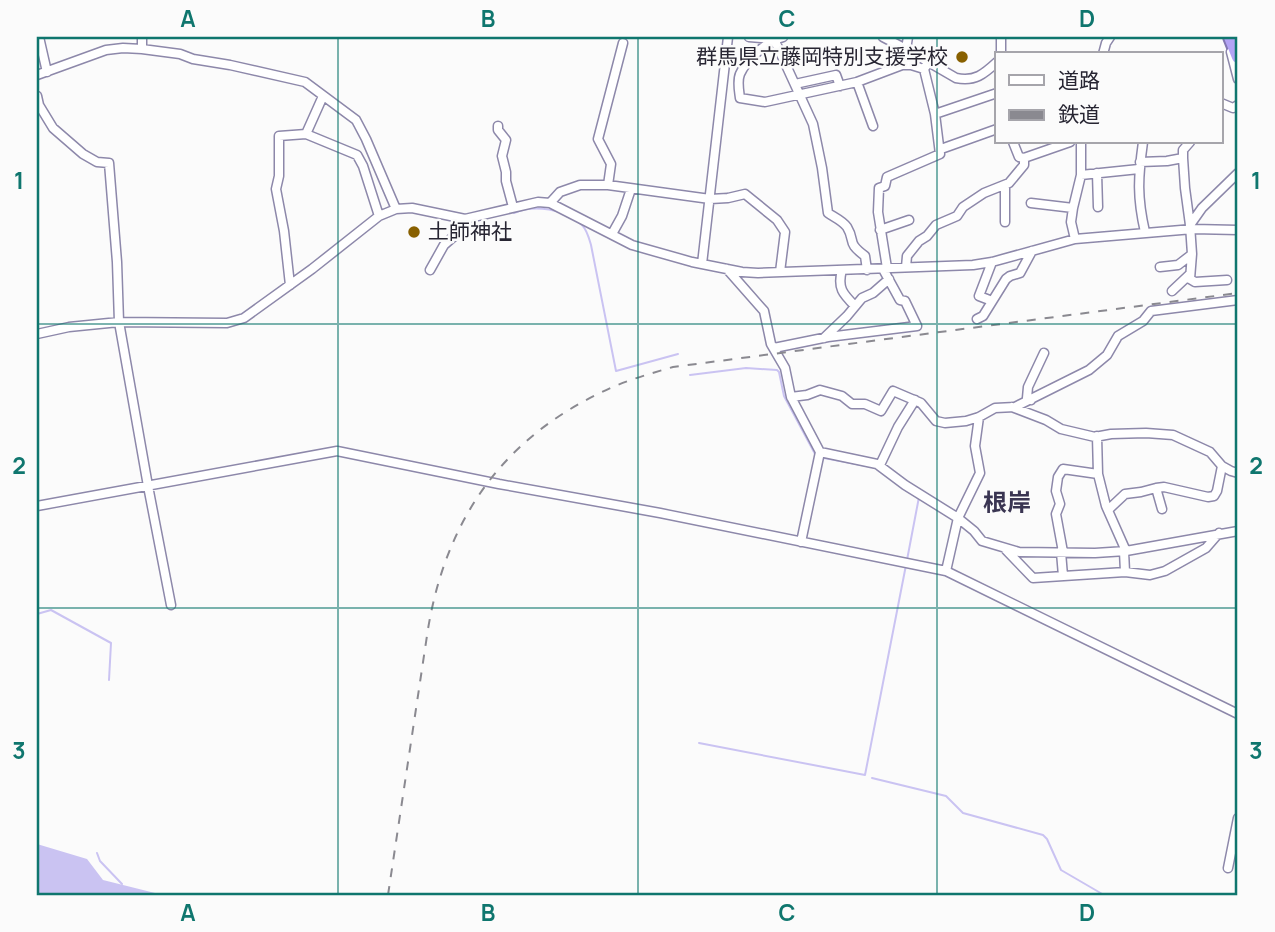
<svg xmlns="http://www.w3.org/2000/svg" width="1275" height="932" viewBox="0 0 1275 932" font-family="Manrope,'Noto Sans JP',sans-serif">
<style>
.water{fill:#cac3f2}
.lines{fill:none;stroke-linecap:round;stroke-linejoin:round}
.stream{stroke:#cac3f2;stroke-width:2}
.minor-casing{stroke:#8d88aa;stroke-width:11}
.highway-casing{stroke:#8277b1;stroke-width:16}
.minor{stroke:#fff;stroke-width:8}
.highway{stroke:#b3a3f5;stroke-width:12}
.rail{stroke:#8a8990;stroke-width:2;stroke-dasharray:9 9;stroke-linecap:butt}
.grid{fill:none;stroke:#0f766e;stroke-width:2;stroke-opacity:0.55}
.poi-dot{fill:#886000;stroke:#fbfbfb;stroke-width:2.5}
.labels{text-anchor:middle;stroke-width:5;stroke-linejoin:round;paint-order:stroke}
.poi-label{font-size:21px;fill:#272532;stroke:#fbfbfb;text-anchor:end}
.quarter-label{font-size:24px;font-weight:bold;fill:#3a3552;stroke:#fbfbfb}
.neatline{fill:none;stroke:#0f766e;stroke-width:2.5}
.grid-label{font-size:23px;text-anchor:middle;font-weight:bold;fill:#0f766e}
</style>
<rect width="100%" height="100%" fill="#fbfbfb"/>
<path class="water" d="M 37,844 L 87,859 L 103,880 L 163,895 L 37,895 Z"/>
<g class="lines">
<path class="stream" d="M 514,213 C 534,204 565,209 582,225 C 587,230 589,238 591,245 L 616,371 L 678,354
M 690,375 L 746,368 L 777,370 L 779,372 L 784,396 L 815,454
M 824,458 L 877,468
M 907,560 L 919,497
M 37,614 L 51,610 L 111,643 L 109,680
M 699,743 L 865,775 L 906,565
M 872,778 L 946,796 L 963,813 L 1043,835 L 1047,839 L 1061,870 L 1104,895
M 97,853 L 100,861 L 122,884"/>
<defs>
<path id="minor" d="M 39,37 L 47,72
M 142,37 L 142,49
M 749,37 L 774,39 L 813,124 L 822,168 L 828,213 C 834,217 843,221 847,227 C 856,242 846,242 865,256 L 867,270
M 783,37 C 768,40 746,60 740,74 C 737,81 739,90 740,98 L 765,102 L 857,82 L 902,65 L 911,65 L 924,69
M 883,37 L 906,49
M 908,37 L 906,49 L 956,78 C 975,82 984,74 997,62
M 1231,52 L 1238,79
M 1001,54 L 1001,37
M 1103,54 L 1106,43 L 1110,37
M 37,75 L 106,50 L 123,48 L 142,49 L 180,54 L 193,59 L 230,65 L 305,82 L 356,120 L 366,139 L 396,209
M 857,82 L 873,126
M 795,84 L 836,75 L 840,86
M 37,96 L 39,105 L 53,128 L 83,154 L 97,162 L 109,163 L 117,262 L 119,322 L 148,486 L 171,605
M 1221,103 L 1233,108 L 1238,105
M 935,114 L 997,93
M 498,126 L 498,130 L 506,140 L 502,156 L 506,172 L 506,181 L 513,207
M 306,134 L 323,96
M 1013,142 L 1019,157 L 1024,158
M 1143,142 C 1138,178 1137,197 1145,232
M 1190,142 L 1183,150 L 1183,158 L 1185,188 L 1190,225 L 1192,254 L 1190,279 L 1195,282 L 1227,280
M 941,149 L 997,129
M 1140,162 L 1167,161 L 1183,158
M 1097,173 L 1098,207
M 1081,175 L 1139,169
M 608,185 L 611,164 L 598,139 L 623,43
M 1005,185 L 1005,222
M 550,203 L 560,192 L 580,185 L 608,185 L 710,199 L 728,198 L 745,194 L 777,220 L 785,232 L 780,272
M 1031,203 L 1073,208
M 1190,225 L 1202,208 L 1238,173
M 880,230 L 909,220
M 612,234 L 622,216 L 631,189
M 1075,239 L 1071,222 L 1073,208 L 1081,175 L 1081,142
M 992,262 L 979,296 L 992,301
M 702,264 L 728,37
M 906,267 L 907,256 L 919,241 L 927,236 L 936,225 L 957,216 L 963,207 L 984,193 L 1009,183 L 1024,165 L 1024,158 L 1070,142
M 1160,267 L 1178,265 L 1191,255
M 887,268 L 878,212 L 879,188 L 885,186 L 887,177 L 940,154 L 935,114 L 924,69 L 928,63
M 727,269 L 764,311 L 771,344 L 785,368 L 791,397 L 820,452 L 801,542
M 430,270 L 444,245 L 460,231 L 465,219
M 842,270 C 837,288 843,294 855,306
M 290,285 L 284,231 L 276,189 L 279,176 L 279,136 L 306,134 L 357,155 L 363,166 L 379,216
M 1172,291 L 1189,275
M 977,319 L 983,316 L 1006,279 L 1010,276 L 1020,273 L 1032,251
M 37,334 L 69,327 L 119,322 L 227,323 L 244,318 L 312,269 L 379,216 L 396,209 L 412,208 L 465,219 L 538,202 L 550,203 L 632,245 L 692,262 L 742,272 L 758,273 L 973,265 L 992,262 L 1075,239 L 1193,229 L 1238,230
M 824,338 L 847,316 L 862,298 L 873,293 L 889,279
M 774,348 L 828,337 L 917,326 L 905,301 L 900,300 L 883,269
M 791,397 L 807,395 L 820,390 L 842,396 L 852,404 L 865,404 L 881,411 L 893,391 L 921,403 L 936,421 L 945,423 L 966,421 L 979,417 L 995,408 L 1015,407 L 1089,370 L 1107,355 L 1118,336 L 1143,321 L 1151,311 L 1238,300
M 1031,400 L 1027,398 L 1028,387 L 1044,353
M 1012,407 L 1046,420 L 1061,429 L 1095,437 L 1111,434 L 1146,433 L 1173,435 L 1210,452 L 1222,466 L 1231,471 L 1238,473
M 1097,436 L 1098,474 L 1106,506 L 1126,551
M 820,452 L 877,464 L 905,485 L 958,518 L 974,531 L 982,541 L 1019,552 L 1095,553 L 1126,551 L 1238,531
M 880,465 L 898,427 L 915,400
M 1156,488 L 1162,509
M 37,506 L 337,451 L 499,484 L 660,513 L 946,571 L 1238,714
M 1108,510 L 1125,494 L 1141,492 L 1156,488 L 1164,487 L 1208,497 L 1214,496 L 1217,491 L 1222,466
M 1006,550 L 1033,578 L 1125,572 L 1150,575 L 1165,571 L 1206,548 L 1219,533
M 1124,551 L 1125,572
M 1061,552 L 1063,576
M 1063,552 L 1056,514 L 1060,504 L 1056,491 L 1058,477 L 1063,469 L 1098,474
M 946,571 L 958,518 L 980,473 L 975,446 L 979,417
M 1228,868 L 1238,818"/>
<path id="highway" d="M 1230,37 L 1238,57"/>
</defs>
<use href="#minor" class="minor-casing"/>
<use href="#highway" class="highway-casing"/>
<use href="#minor" class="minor"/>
<use href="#highway" class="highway"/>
<path class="rail" d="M 388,895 L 428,629 C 446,521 501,440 602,392 C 624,381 649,374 673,367 L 1238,293"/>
</g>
<path class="grid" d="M 338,37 L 338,895M 638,37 L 638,895M 937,37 L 937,895M 37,324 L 1238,324M 37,608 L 1238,608"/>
<g class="poi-dot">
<circle cx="962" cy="57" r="7"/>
<circle cx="414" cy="232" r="7"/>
</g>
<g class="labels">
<g class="poi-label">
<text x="948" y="64">群馬県立藤岡特別支援学校</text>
<text x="428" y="239" text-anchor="start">土師神社</text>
</g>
<g class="quarter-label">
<text x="1007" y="511">根岸</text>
</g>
</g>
<rect width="1275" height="932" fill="none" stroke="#fbfbfb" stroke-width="77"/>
<rect x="995" y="52" width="228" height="91" fill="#fbfbfb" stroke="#a6a5ab" stroke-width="2"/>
<rect x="1009" y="75" width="35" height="10" fill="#ffffff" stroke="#a6a5ab" stroke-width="2"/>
<text x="1058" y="88" font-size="21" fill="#272532">道路</text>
<rect x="1009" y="110" width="35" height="10" fill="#8a8990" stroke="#a6a5ab" stroke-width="2"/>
<text x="1058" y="122" font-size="21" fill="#272532">鉄道</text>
<rect x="38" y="38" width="1198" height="856" class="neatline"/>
<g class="grid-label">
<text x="188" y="27">A</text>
<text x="488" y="27">B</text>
<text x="787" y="27">C</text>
<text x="1087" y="27">D</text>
<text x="19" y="189">1</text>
<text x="1256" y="189">1</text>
<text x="19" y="474">2</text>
<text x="1256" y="474">2</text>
<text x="19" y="759">3</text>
<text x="1256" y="759">3</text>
<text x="188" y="921">A</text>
<text x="488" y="921">B</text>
<text x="787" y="921">C</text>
<text x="1087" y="921">D</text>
</g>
</svg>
